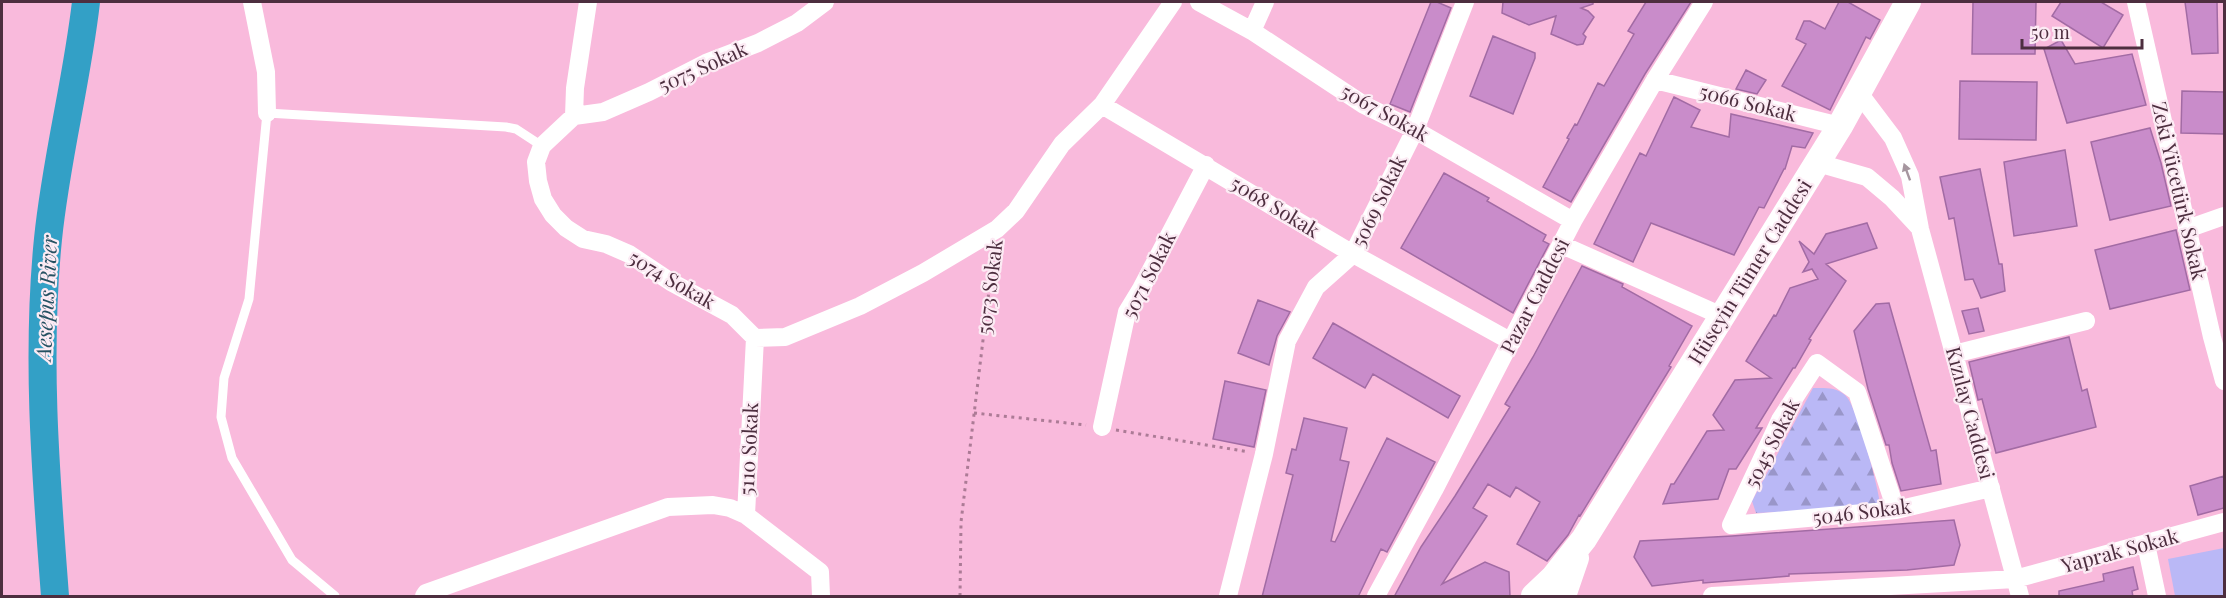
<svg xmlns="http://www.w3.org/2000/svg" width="2226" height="598" viewBox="0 0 2226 598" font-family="'Playfair Display',serif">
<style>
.green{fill:#bab8f6}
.forest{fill:url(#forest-firs)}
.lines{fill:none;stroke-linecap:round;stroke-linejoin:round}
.river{stroke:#33a0c6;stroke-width:28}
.building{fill:#c98cca;stroke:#a26ba4;stroke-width:1.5}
.path{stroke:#ac7b96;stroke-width:3;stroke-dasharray:3 4.5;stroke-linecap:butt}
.lane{stroke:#fff;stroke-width:9}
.street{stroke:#fff;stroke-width:18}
.secondary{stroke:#fff;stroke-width:26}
.oneway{fill:#a6969f}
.labels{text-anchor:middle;stroke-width:4.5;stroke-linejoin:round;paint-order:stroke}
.street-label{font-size:20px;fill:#4d2e3f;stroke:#fcebf4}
.water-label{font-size:21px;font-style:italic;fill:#255162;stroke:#fcebf4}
</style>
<defs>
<pattern id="forest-firs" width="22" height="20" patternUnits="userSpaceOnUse" patternTransform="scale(1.5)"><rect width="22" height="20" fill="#bab8f6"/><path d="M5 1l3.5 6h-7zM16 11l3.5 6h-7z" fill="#9996c9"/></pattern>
</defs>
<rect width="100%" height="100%" fill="#f9badc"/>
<path class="green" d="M 2224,548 L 2224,596 L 2175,596 L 2168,559 Z"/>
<path class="forest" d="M 1813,388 C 1825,388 1836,387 1845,395 C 1857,405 1878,486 1880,503 L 1835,510 L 1756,513 L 1752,501 Z"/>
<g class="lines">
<path class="river" d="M 55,596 C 46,477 36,358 48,239 C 56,159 77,81 86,2"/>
</g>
<path class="building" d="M 1431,2 L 1437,2 L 1451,8 L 1410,112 L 1390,104 Z
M 1503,2 L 1593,2 L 1593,4 L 1581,8 L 1588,11 L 1594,17 L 1583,34 L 1586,37 L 1583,44 L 1577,45 L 1551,34 L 1556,16 L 1529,25 L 1502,13 Z
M 1646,2 L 1691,2 L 1645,74 L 1571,202 L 1543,187 L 1569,139 L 1567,138 L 1575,124 L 1577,125 L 1598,83 L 1604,86 L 1634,34 L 1628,31 Z
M 1839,2 L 1848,2 L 1880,20 L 1870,39 L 1866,37 L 1830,110 L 1782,86 L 1806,44 L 1796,39 L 1804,21 L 1810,21 L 1825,29 Z
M 1973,2 L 2036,2 L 2035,54 L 1972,54 Z
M 2061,2 L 2101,2 L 2123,15 L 2103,48 L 2052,16 Z
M 2185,2 L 2217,2 L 2218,53 L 2192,54 Z
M 1493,36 L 1535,53 L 1535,58 L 1513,114 L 1470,96 Z
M 2061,40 L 2075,64 L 2132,54 L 2146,105 L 2067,123 L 2044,49 Z
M 1746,70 L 1766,80 L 1757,94 L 1736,89 Z
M 1960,81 L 2037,82 L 2036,140 L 1959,139 Z
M 2182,91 L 2224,92 L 2224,134 L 2181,133 Z
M 1674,97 L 1700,110 L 1691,127 L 1729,137 L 1731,114 L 1813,133 L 1805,148 L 1792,146 L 1785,169 L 1784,169 L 1764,208 L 1759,207 L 1734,255 L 1651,223 L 1633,262 L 1594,244 L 1640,153 L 1646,156 Z
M 2150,128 L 2161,163 L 2171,206 L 2110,220 L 2091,142 Z
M 2065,150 L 2077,226 L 2014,236 L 2004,162 Z
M 1980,169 L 1999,264 L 2002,264 L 2005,291 L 1981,298 L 1973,279 L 1965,280 L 1954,218 L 1949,219 L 1940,177 Z
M 1444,173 L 1489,198 L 1487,201 L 1546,235 L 1543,241 L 1549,244 L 1513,313 L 1401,248 Z
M 1867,223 L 1877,248 L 1826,264 L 1846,281 L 1809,339 L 1811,340 L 1795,368 L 1793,368 L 1756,428 L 1762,428 L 1736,469 L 1729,469 L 1718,499 L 1663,504 L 1671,484 L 1674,484 L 1707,431 L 1724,430 L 1713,415 L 1735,380 L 1771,378 L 1746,361 L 1774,315 L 1776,316 L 1790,288 L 1818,279 L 1812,269 L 1803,272 L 1809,262 L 1799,241 L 1814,254 L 1826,234 Z
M 2176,230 L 2190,290 L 2110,309 L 2095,250 Z
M 1582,266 L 1623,284 L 1622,287 L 1692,326 L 1669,366 L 1671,367 L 1580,516 L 1579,515 L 1568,535 L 1547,561 L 1517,544 L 1540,502 L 1516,487 L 1510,497 L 1488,484 L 1473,508 L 1487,516 L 1442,584 L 1485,562 L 1509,572 L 1510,597 L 1394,597 L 1421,547 L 1455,496 L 1510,407 L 1505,404 L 1533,357 Z
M 1258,300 L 1290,312 L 1277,336 L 1269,365 L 1238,353 Z
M 1889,303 L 1931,451 L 1936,450 L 1941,484 L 1901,491 L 1892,463 L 1889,445 L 1886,445 L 1868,389 L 1854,331 L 1876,304 Z
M 1978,308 L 1984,331 L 1969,334 L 1962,311 Z
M 1333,323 L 1460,396 L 1448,418 L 1373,374 L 1365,388 L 1313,358 Z
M 2069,337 L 2082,391 L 2087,389 L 2096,427 L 1996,453 L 1982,399 L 1978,400 L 1969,362 Z
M 1225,381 L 1266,390 L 1254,447 L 1213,439 Z
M 1304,418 L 1347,428 L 1340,460 L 1349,462 L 1331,541 L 1335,542 L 1387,438 L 1435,462 L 1387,552 L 1381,549 L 1358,597 L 1262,597 L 1293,475 L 1286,473 L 1292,449 L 1296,450 Z
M 2224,476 L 2224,508 L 2198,515 L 2190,486 Z
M 1954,520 L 1960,545 L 1954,565 L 1907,570 L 1789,574 L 1789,576 L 1767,578 L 1703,583 L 1703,580 L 1652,586 L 1634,557 L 1640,541 L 1732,536 Z
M 2133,567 L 2138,589 L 2132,591 L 2133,597 L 2059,597 L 2059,591 L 2104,581 L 2103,574 Z"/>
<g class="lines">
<path class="path" d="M 974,413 L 1086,425
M 1116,430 L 1249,452
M 960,596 L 961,522 L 994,249"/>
<path class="lane" d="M 335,596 L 292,560 L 232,458 L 221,417 L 224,378 L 249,299 L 267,113 L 506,127 L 516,129 L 542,146"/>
<path class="street" d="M 252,2 L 266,72 L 267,113
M 588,2 L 575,88 L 574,116 L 542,146 L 536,162 L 538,181 L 543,199 L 553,215 L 566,228 L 583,239 L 606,244 L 629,254 L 671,282 L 732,315 L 755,338 L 785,337 L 860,306 L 923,273 L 997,229 L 1016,211 L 1062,144 L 1102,105 L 1173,2
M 1199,2 L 1252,31 L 1364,105 L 1415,130 L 1573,221
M 2136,2 L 2212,337 L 2224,381
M 1252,31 L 1265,2
M 1655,80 L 1840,126
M 1859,93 L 1893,138 L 1910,176 L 1920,229 L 2020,596
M 1102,105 L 1353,254 L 1512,342
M 574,116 L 603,112 L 649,92 L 706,63 L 758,43 L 797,23 L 825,2
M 1818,163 L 1867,177 L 1892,198 L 1919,227
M 2187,229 L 2224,216
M 1562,245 L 1722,316
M 1954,354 L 2086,321
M 1102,427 L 1127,312 L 1141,289 L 1206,165
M 746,515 L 755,338
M 1731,525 L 1780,420 L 1817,363 L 1857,392 L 1896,510
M 1731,525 L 1896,510 L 1991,488
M 2146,544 L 2157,596
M 424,596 L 426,593 L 668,507 L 713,505 L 730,508 L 746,515 L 820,572 L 821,596
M 1228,596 L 1264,454 L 1287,341 L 1316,287 L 1353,254 L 1415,130 L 1465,2
M 1376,596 L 1434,490 L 1573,221 L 1655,80 L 1704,2
M 1712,596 L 2015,579 L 2224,522"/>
<path class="secondary" d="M 1534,596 L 1553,578 L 1584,539 L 1840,126 L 1908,2
M 1563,596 L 1576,558"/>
</g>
<defs><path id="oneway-solid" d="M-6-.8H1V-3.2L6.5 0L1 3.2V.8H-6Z" transform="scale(1.5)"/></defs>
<use class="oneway" href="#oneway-solid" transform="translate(1907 172) rotate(-110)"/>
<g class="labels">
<g class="street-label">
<text transform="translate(703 67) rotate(-24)" y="7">5075 Sokak</text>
<text transform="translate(1748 103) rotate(14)" y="7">5066 Sokak</text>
<text transform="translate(1385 113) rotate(29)" y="7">5067 Sokak</text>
<text transform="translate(2179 191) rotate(77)" y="7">Zeki Yücetürk Sokak</text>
<text transform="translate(1379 201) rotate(-64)" y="7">5069 Sokak</text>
<text transform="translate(1275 207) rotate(31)" y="7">5068 Sokak</text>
<text transform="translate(1750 272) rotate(-58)" y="7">Hüseyin Tümer Caddesi</text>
<text transform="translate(1149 275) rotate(-63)" y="7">5071 Sokak</text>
<text transform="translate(672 280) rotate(30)" y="7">5074 Sokak</text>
<text transform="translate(990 287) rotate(-83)" y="7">5073 Sokak</text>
<text transform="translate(1535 296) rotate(-63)" y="7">Pazar Caddesi</text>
<text transform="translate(1970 413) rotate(75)" y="7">Kızılay Caddesi</text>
<text transform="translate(1772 443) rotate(-63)" y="7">5045 Sokak</text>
<text transform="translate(749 449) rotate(-87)" y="7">5110 Sokak</text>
<text transform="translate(1862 512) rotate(-7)" y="7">5046 Sokak</text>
<text transform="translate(2120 551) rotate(-15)" y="7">Yaprak Sokak</text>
</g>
<g class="water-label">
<text transform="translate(47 298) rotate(-87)" y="7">Aesepus River</text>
</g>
</g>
<rect width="2226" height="598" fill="none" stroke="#4d2e3f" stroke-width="6"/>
<path d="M2022 39v9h120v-9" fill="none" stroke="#4d2e3f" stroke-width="3"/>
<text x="2031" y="39" font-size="18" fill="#4d2e3f" stroke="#fcebf4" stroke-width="4.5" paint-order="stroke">50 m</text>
</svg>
